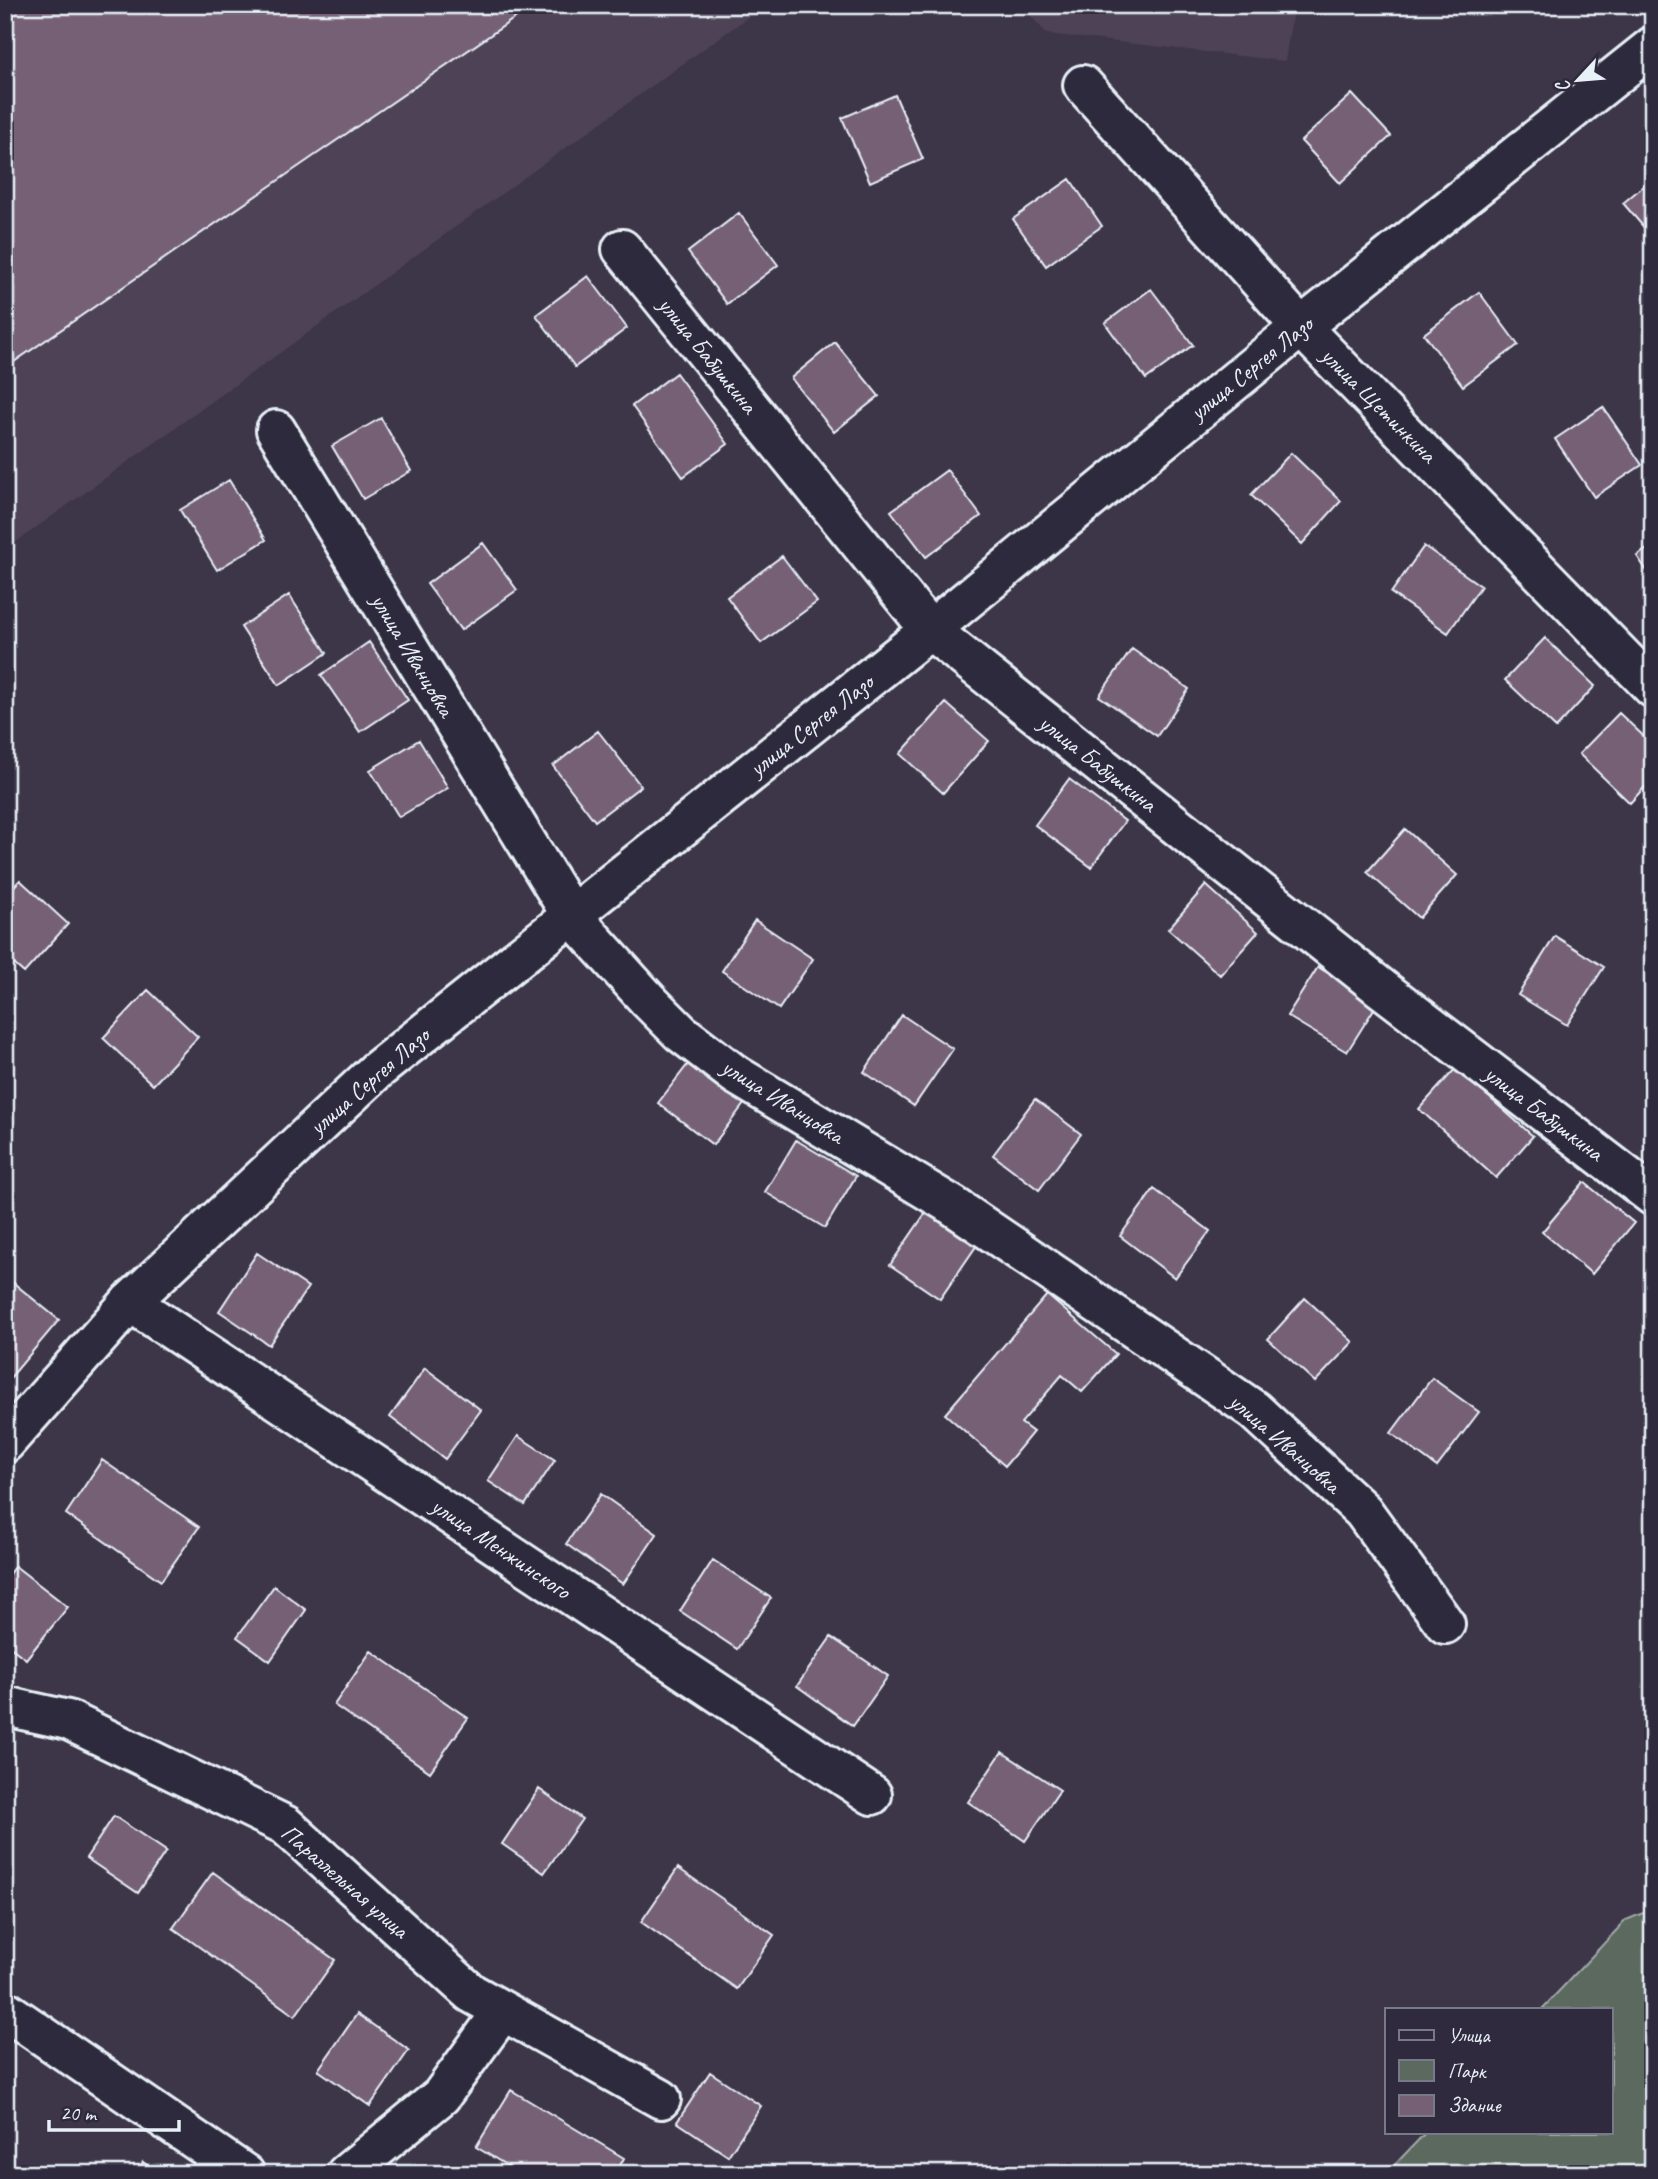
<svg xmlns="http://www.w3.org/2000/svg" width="1658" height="2179" viewBox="0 0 1658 2179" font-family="Caveat,sans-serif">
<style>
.built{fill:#4e4256}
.green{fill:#5b695f;stroke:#a2adac;stroke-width:2}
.building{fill:#766075;stroke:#e8f1f8;stroke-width:2}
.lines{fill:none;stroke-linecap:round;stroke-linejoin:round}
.minor-casing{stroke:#e8f1f8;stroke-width:44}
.secondary-casing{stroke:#e8f1f8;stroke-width:44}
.minor{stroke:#2f2a3d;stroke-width:38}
.secondary{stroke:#2f2a3d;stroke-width:38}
.labels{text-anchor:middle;stroke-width:5;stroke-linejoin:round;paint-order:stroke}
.street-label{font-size:24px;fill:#e8f1f8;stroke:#2f2a3d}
</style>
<rect width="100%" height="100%" fill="#3d3548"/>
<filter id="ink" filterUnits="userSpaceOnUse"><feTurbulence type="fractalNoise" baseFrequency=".0143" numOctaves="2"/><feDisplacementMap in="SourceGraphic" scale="14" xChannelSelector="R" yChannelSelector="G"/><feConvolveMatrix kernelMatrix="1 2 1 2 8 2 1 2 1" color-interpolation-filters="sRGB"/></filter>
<g filter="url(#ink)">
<path class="built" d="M 5,5 L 765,5 L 5,550 Z
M 1021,5 L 1294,5 L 1285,61 L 1047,34 Z"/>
<path class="green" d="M 1653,1909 L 1653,2174 L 1386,2174 L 1426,2132 L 1611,2132 L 1611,2009 L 1542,2009 L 1626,1920 Z"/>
<path class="building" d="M 5,5 L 534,5 L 5,368 Z
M 1352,94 L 1391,136 L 1340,183 L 1301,141 Z
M 895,95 L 923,159 L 870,182 L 842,118 Z
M 1653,178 L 1653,238 L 1623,203 Z
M 1070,179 L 1102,226 L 1046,266 L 1013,219 Z
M 739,213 L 778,265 L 727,304 L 688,252 Z
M 588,276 L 627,328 L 575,367 L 536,315 Z
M 1151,289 L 1193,345 L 1146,379 L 1105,323 Z
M 1479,292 L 1518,345 L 1463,386 L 1424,334 Z
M 835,342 L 879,396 L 834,432 L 791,378 Z
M 676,373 L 728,444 L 683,477 L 632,406 Z
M 1603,407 L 1642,465 L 1594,497 L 1555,439 Z
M 381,418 L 411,471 L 363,499 L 332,446 Z
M 1291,453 L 1341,501 L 1302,544 L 1251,495 Z
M 947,470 L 981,516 L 926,557 L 891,511 Z
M 229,480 L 266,540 L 217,570 L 180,510 Z
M 483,543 L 517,590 L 461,630 L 427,584 Z
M 1653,545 L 1653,580 L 1637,556 Z
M 1424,546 L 1481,586 L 1448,633 L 1391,593 Z
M 782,556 L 817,602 L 761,643 L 727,597 Z
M 289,595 L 327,653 L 279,685 L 241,627 Z
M 1545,638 L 1595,686 L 1556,728 L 1505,680 Z
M 369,642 L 408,700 L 360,732 L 321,675 Z
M 1132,649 L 1189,689 L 1157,736 L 1099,696 Z
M 946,703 L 989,741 L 943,793 L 900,754 Z
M 1619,713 L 1653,745 L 1653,778 L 1630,803 L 1579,754 Z
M 598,731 L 641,786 L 595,821 L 553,766 Z
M 419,740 L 448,788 L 399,817 L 370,770 Z
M 1069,779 L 1125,821 L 1091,867 L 1035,825 Z
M 1405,829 L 1457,875 L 1419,918 L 1367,872 Z
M 20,880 L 68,924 L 24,973 L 5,956 L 5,896 Z
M 1206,885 L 1258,932 L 1220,975 L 1168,929 Z
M 755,920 L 813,959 L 779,1009 L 722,971 Z
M 1555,936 L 1604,967 L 1567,1025 L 1518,995 Z
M 1318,967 L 1377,1004 L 1347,1052 L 1287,1016 Z
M 148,990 L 198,1037 L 153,1085 L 103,1038 Z
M 902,1015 L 953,1049 L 914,1106 L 864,1072 Z
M 695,1055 L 750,1096 L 713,1145 L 658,1103 Z
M 1456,1068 L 1533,1136 L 1496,1178 L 1419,1109 Z
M 1035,1099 L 1081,1134 L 1039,1190 L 993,1155 Z
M 796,1140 L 856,1176 L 825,1228 L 765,1192 Z
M 1584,1182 L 1634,1223 L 1592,1274 L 1542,1232 Z
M 1154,1189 L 1210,1231 L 1175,1278 L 1120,1236 Z
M 929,1208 L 979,1242 L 940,1299 L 890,1265 Z
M 257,1253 L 308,1287 L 269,1345 L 219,1311 Z
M 5,1276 L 59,1320 L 5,1384 Z
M 1047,1295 L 1116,1354 L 1082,1392 L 1062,1375 L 1021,1423 L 1033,1432 L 1005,1466 L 945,1414 Z
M 1305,1298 L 1353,1342 L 1315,1382 L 1268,1339 Z
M 425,1368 L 481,1410 L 445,1459 L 390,1417 Z
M 1432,1378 L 1479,1412 L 1437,1467 L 1391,1433 Z
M 518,1436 L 555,1460 L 525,1505 L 488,1481 Z
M 102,1460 L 199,1527 L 161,1581 L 66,1514 Z
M 601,1494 L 657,1534 L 623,1584 L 566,1544 Z
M 713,1560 L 771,1598 L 737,1649 L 680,1611 Z
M 15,1566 L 68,1607 L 26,1659 L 5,1643 L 5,1579 Z
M 274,1586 L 306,1610 L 270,1661 L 237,1637 Z
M 831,1637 L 888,1676 L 853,1726 L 797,1686 Z
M 371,1651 L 468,1718 L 430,1772 L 334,1705 Z
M 1002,1752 L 1060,1790 L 1025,1841 L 968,1802 Z
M 539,1789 L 582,1819 L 544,1873 L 502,1844 Z
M 114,1816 L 166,1851 L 138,1893 L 86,1858 Z
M 678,1868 L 774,1935 L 737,1989 L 641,1922 Z
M 213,1872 L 335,1960 L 295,2016 L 173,1928 Z
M 357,2014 L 409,2050 L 370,2106 L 318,2070 Z
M 710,2072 L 761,2106 L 728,2156 L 677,2122 Z
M 511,2090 L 624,2158 L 615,2174 L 521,2174 L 476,2147 Z
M 143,2162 L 160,2174 L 135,2174 Z"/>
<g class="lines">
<defs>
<path id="minor" d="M 1083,85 L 1301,327 L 1653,688
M 622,249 L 930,630 L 1381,988 L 1653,1196
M 276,430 L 571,915 L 648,1000 L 681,1033 L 736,1075 L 952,1205 L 1254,1410 L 1363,1511 L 1445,1624
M 130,1302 L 872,1795
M 5,1706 L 68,1720 L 285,1825 L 471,1993 L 661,2099
M 5,2010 L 245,2174
M 346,2174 L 441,2096 L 502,2012"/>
<path id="secondary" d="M 5,1443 L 130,1302 L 376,1071 L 930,630 L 1301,327 L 1653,46"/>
</defs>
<use href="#minor" class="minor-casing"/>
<use href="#secondary" class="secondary-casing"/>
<use href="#minor" class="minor"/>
<use href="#secondary" class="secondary"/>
</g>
</g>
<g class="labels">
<g class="street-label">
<text transform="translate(708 355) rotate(51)" y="8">улица Бабушкина</text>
<text transform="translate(1251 368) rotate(-39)" y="8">улица Сергея Лазо</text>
<text transform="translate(1379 405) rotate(45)" y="8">улица Щетинкина</text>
<text transform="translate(413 655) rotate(59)" y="8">улица Иванцовка</text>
<text transform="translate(811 725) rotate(-38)" y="8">улица Сергея Лазо</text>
<text transform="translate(1098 763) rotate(38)" y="8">улица Бабушкина</text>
<text transform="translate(369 1081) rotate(-41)" y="8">улица Сергея Лазо</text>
<text transform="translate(783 1101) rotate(32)" y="8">улица Иванцовка</text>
<text transform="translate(1544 1113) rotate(37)" y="8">улица Бабушкина</text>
<text transform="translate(1285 1443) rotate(41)" y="8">улица Иванцовка</text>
<text transform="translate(501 1548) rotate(34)" y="8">улица Менжинского</text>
<text transform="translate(345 1881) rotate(41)" y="8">Параллельная улица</text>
</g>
</g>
<rect width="1658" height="2179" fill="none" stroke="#2f2a3d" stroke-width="28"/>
<rect x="14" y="14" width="1630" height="2151" fill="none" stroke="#e8f1f8" stroke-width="2.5" filter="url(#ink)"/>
<rect x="1385" y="2008" width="228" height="126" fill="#2f2a3d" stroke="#797a88" stroke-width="2"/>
<rect x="1399" y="2030" width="35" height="10" fill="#2f2a3d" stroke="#797a88" stroke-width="2"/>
<text x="1448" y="2042" font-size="21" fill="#e8f1f8">Улица</text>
<rect x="1399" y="2060" width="35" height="21" fill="#5b695f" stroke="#797a88" stroke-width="2"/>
<text x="1448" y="2078" font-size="21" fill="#e8f1f8">Парк</text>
<rect x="1399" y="2095" width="35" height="21" fill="#766075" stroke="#797a88" stroke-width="2"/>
<text x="1448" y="2112" font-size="21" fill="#e8f1f8">Здание</text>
<g transform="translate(1578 80) rotate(244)" stroke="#2f2a3d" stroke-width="5" paint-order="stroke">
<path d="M0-5L12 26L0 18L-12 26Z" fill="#e8f1f8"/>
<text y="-10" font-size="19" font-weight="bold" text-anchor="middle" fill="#e8f1f8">С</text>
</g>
<path d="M49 2120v10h130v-10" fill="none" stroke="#e8f1f8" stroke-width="3.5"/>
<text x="60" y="2120" font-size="21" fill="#e8f1f8" stroke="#2f2a3d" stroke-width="5" paint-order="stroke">20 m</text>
</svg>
